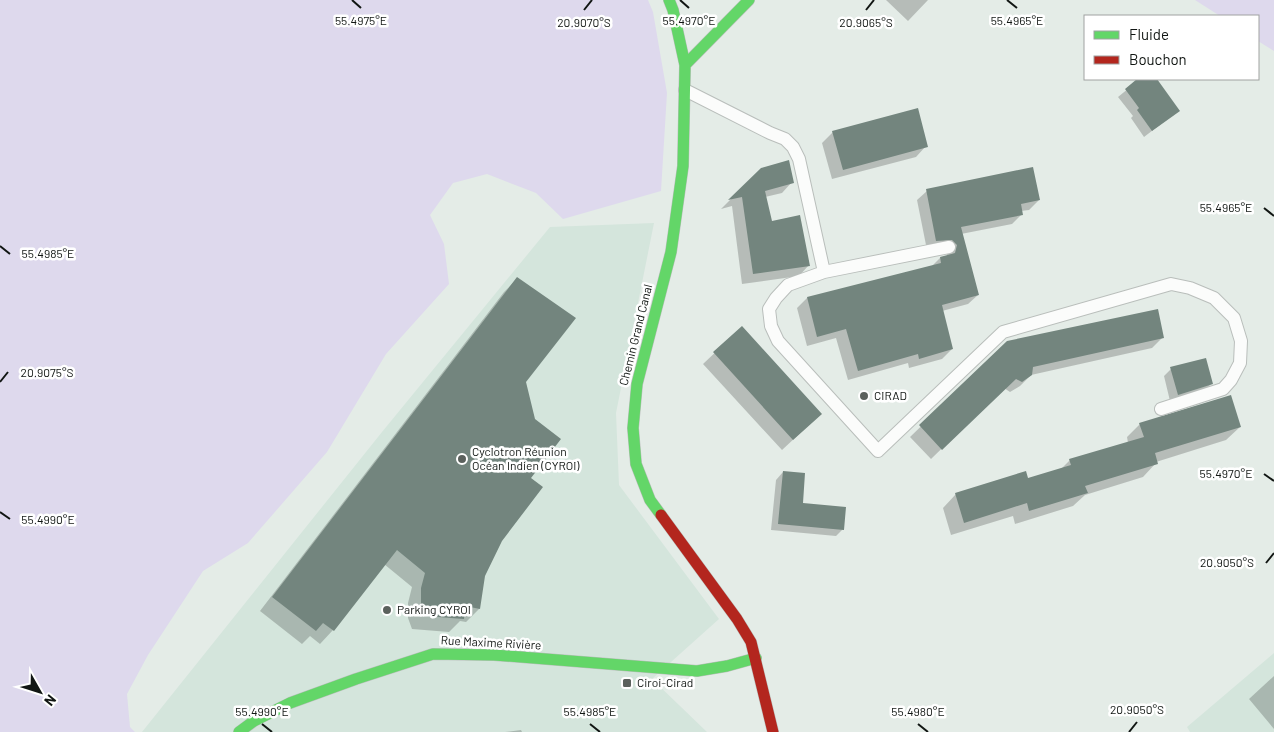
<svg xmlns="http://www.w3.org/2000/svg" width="1274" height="732" viewBox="0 0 1274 732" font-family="Barlow,sans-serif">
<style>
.built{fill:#d4e5dc}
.green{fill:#ded9ed}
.shadow{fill:#0003}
.building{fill:#73857e}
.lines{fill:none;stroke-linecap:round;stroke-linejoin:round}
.lane-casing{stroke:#b9bebb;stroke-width:14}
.fast-casing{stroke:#b9bebb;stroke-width:12}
.jam-casing{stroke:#b9bebb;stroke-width:12}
.lane{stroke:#fbfcfb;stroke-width:12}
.fast{stroke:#63d668;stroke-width:11}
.jam{stroke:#b3261e;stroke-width:11}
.ticks{fill:none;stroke:#111613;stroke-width:2}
.poi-dot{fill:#5b615d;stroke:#fff;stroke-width:2}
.labels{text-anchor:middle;stroke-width:5;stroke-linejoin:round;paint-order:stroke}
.street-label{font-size:12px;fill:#111613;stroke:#fff}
.poi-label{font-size:12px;fill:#111613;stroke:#fff;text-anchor:start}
.ticks-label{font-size:12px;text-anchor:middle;fill:#111613;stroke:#fff;stroke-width:5;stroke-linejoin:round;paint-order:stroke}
</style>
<rect width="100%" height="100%" fill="#e4ece7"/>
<path class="built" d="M 654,223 L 616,413 L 619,485 L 719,619 L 652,679 L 707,732 L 142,732 L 382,432 L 550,227 Z
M 1274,653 L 1274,732 L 1190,732 L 1187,727 Z"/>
<path class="green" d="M 0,0 L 648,0 L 653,12 L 667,93 L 661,191 L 563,219 L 536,193 L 487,174 L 453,183 L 430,215 L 444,244 L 449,284 L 386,354 L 327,452 L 248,543 L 203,571 L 148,655 L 127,694 L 130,727 L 135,732 L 0,732 Z
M 1195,0 L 1274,0 L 1274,51 L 1258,41 L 1258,16 L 1220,16 Z"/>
<path class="shadow" d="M 886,0 L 928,0 L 908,21 Z
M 1140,79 L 1155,79 L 1178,111 L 1144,137 L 1131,118 L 1133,116 L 1118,97 Z
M 833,132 L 926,146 L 916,157 L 832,179 L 822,143 Z
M 761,169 L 792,182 L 782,193 L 765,197 L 771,223 L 809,265 L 799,276 L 742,284 L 732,206 L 721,209 Z
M 927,191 L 1039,200 L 1029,210 L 1021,211 L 1022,214 L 1012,224 L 961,234 L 978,295 L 968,304 L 942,311 L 952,349 L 942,359 L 909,368 L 908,363 L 848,380 L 836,338 L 807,346 L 797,308 L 807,298 L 932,266 L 940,258 L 948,256 L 942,249 L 927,250 L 917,200 Z
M 517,279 L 529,478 L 484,575 L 479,609 L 466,622 L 460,621 L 449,632 L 412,629 L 408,618 L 408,603 L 412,587 L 384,564 L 333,630 L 320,644 L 310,636 L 302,644 L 260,611 L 504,292 Z
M 741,328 L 810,424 L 782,450 L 703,364 Z
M 1163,337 L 1152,348 L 1031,375 L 1020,386 L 1010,392 L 1004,388 L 931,459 L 910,437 L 1008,342 Z
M 1171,369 L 1212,383 L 1205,390 L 1170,401 L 1164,376 Z
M 1140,424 L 1240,427 L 1226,440 L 1156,462 L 1156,463 L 1143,477 L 1085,495 L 1073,506 L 1015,524 L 1013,516 L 951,535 L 943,508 L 956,494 L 1027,479 L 1061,469 L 1070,460 L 1128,443 L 1127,437 Z
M 783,472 L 801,504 L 843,529 L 836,536 L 771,530 L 776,480 Z
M 1274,676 L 1274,729 L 1249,699 Z
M 521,730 L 522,732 L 505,732 Z"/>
<path class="building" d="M 1137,79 L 1157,79 L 1180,111 L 1152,131 L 1137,110 L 1139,108 L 1125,89 Z
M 918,108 L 928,147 L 843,170 L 832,131 Z
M 789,160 L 794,183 L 765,191 L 772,221 L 800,215 L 810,266 L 753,274 L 742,197 L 728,200 L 761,168 Z
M 1033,167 L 1040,200 L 1021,204 L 1023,215 L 961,227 L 979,295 L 942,305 L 953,349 L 919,359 L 918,354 L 858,371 L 846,329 L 817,337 L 807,297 L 941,263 L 940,257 L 955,253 L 957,245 L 952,240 L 936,241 L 926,189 Z
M 517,277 L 576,318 L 526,382 L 535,419 L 561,439 L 531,478 L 543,487 L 502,541 L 485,576 L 480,609 L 465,606 L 464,619 L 425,616 L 421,604 L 421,588 L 425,573 L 397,550 L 334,631 L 323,623 L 316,631 L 272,597 Z
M 1158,309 L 1164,338 L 1033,367 L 1032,375 L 1022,382 L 1016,379 L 942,450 L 919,425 L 1007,341 Z
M 742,326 L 822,414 L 793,440 L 713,352 Z
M 1206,358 L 1213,384 L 1178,395 L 1170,367 Z
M 1231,395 L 1241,427 L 1155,453 L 1158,464 L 1085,486 L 1088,493 L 1029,511 L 1027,503 L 964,523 L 955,493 L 1026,471 L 1028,478 L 1071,465 L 1069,459 L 1144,437 L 1139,423 Z
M 783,471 L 805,473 L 803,503 L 846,507 L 844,530 L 778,524 Z"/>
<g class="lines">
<defs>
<path id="lane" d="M 685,90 L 770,133 L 785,139 L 793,147 L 799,159 L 824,272
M 949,247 L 824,272 L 788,285 L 776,298 L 769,309 L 771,326 L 778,341 L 878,451 L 1003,332 L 1171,284 L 1190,288 L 1214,298 L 1234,318 L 1241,341 L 1240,363 L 1231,380 L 1223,389 L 1161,409"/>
<path id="fast" d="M 685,65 L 749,0
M 661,515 L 650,500 L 636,464 L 633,428 L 637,384 L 671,252 L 683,166 L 685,65 L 673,10 L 669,0
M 239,732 L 254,721 L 290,703 L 356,679 L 433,654 L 494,655 L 697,671 L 727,666 L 756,658"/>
<path id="jam" d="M 661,515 L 737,619 L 751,642 L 773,732"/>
</defs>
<use href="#lane" class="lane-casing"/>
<use href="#fast" class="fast-casing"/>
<use href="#jam" class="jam-casing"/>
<use href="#lane" class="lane"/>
<use href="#fast" class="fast"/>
<use href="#jam" class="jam"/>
</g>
<path class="ticks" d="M 352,0 L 361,8M 680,0 L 689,8M 1007,0 L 1017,8M 584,10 L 592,0M 866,10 L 874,0M 1264,208 L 1274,216M 0,246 L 10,254M 0,382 L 8,372M 1264,474 L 1274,481M 0,512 L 10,519M 1266,563 L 1274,553M 262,724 L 272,732M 590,724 L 600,732M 918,724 L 928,732M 1129,732 L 1137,722"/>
<g class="poi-dot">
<circle cx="864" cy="396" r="5"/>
<circle cx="462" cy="459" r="5"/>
<circle cx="387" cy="610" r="5"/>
<rect x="622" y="678" width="10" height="10" rx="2.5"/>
</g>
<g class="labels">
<g class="street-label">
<text transform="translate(636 335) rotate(-76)" y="4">Chemin Grand Canal</text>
<text transform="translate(491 643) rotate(3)" y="4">Rue Maxime Rivière</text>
</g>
<g class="poi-label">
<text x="874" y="400">CIRAD</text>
<text x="472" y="456">Cyclotron Réunion<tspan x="472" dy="14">Océan Indien (CYROI)</tspan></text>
<text x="397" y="614">Parking CYROI</text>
<text x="637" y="687">Ciroi-Cirad</text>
</g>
</g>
<g class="ticks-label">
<text x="361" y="25">55.4975°E</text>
<text x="689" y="25">55.4970°E</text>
<text x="1017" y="25">55.4965°E</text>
<text x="584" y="27">20.9070°S</text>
<text x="866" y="27">20.9065°S</text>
<text x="1226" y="212">55.4965°E</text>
<text x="48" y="258">55.4985°E</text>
<text x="47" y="377">20.9075°S</text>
<text x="1226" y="478">55.4970°E</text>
<text x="48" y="524">55.4990°E</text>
<text x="1227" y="567">20.9050°S</text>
<text x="1137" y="714">20.9050°S</text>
<text x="262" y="716">55.4990°E</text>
<text x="590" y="716">55.4985°E</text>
<text x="918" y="716">55.4980°E</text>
</g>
<rect x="1084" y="15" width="175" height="65" fill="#ffffff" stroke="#a0a2a1"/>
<rect x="1094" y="31" width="25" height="8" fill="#63d668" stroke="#a0a2a1"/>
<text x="1129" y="40" font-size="15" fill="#111613">Fluide</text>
<rect x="1094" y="56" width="25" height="8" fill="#b3261e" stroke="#a0a2a1"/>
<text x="1129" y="65" font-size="15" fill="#111613">Bouchon</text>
<g transform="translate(40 692) rotate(129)" stroke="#ffffff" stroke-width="4" paint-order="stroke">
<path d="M0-4L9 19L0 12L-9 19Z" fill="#111613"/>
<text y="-8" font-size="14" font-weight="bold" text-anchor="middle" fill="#111613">N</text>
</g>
</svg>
